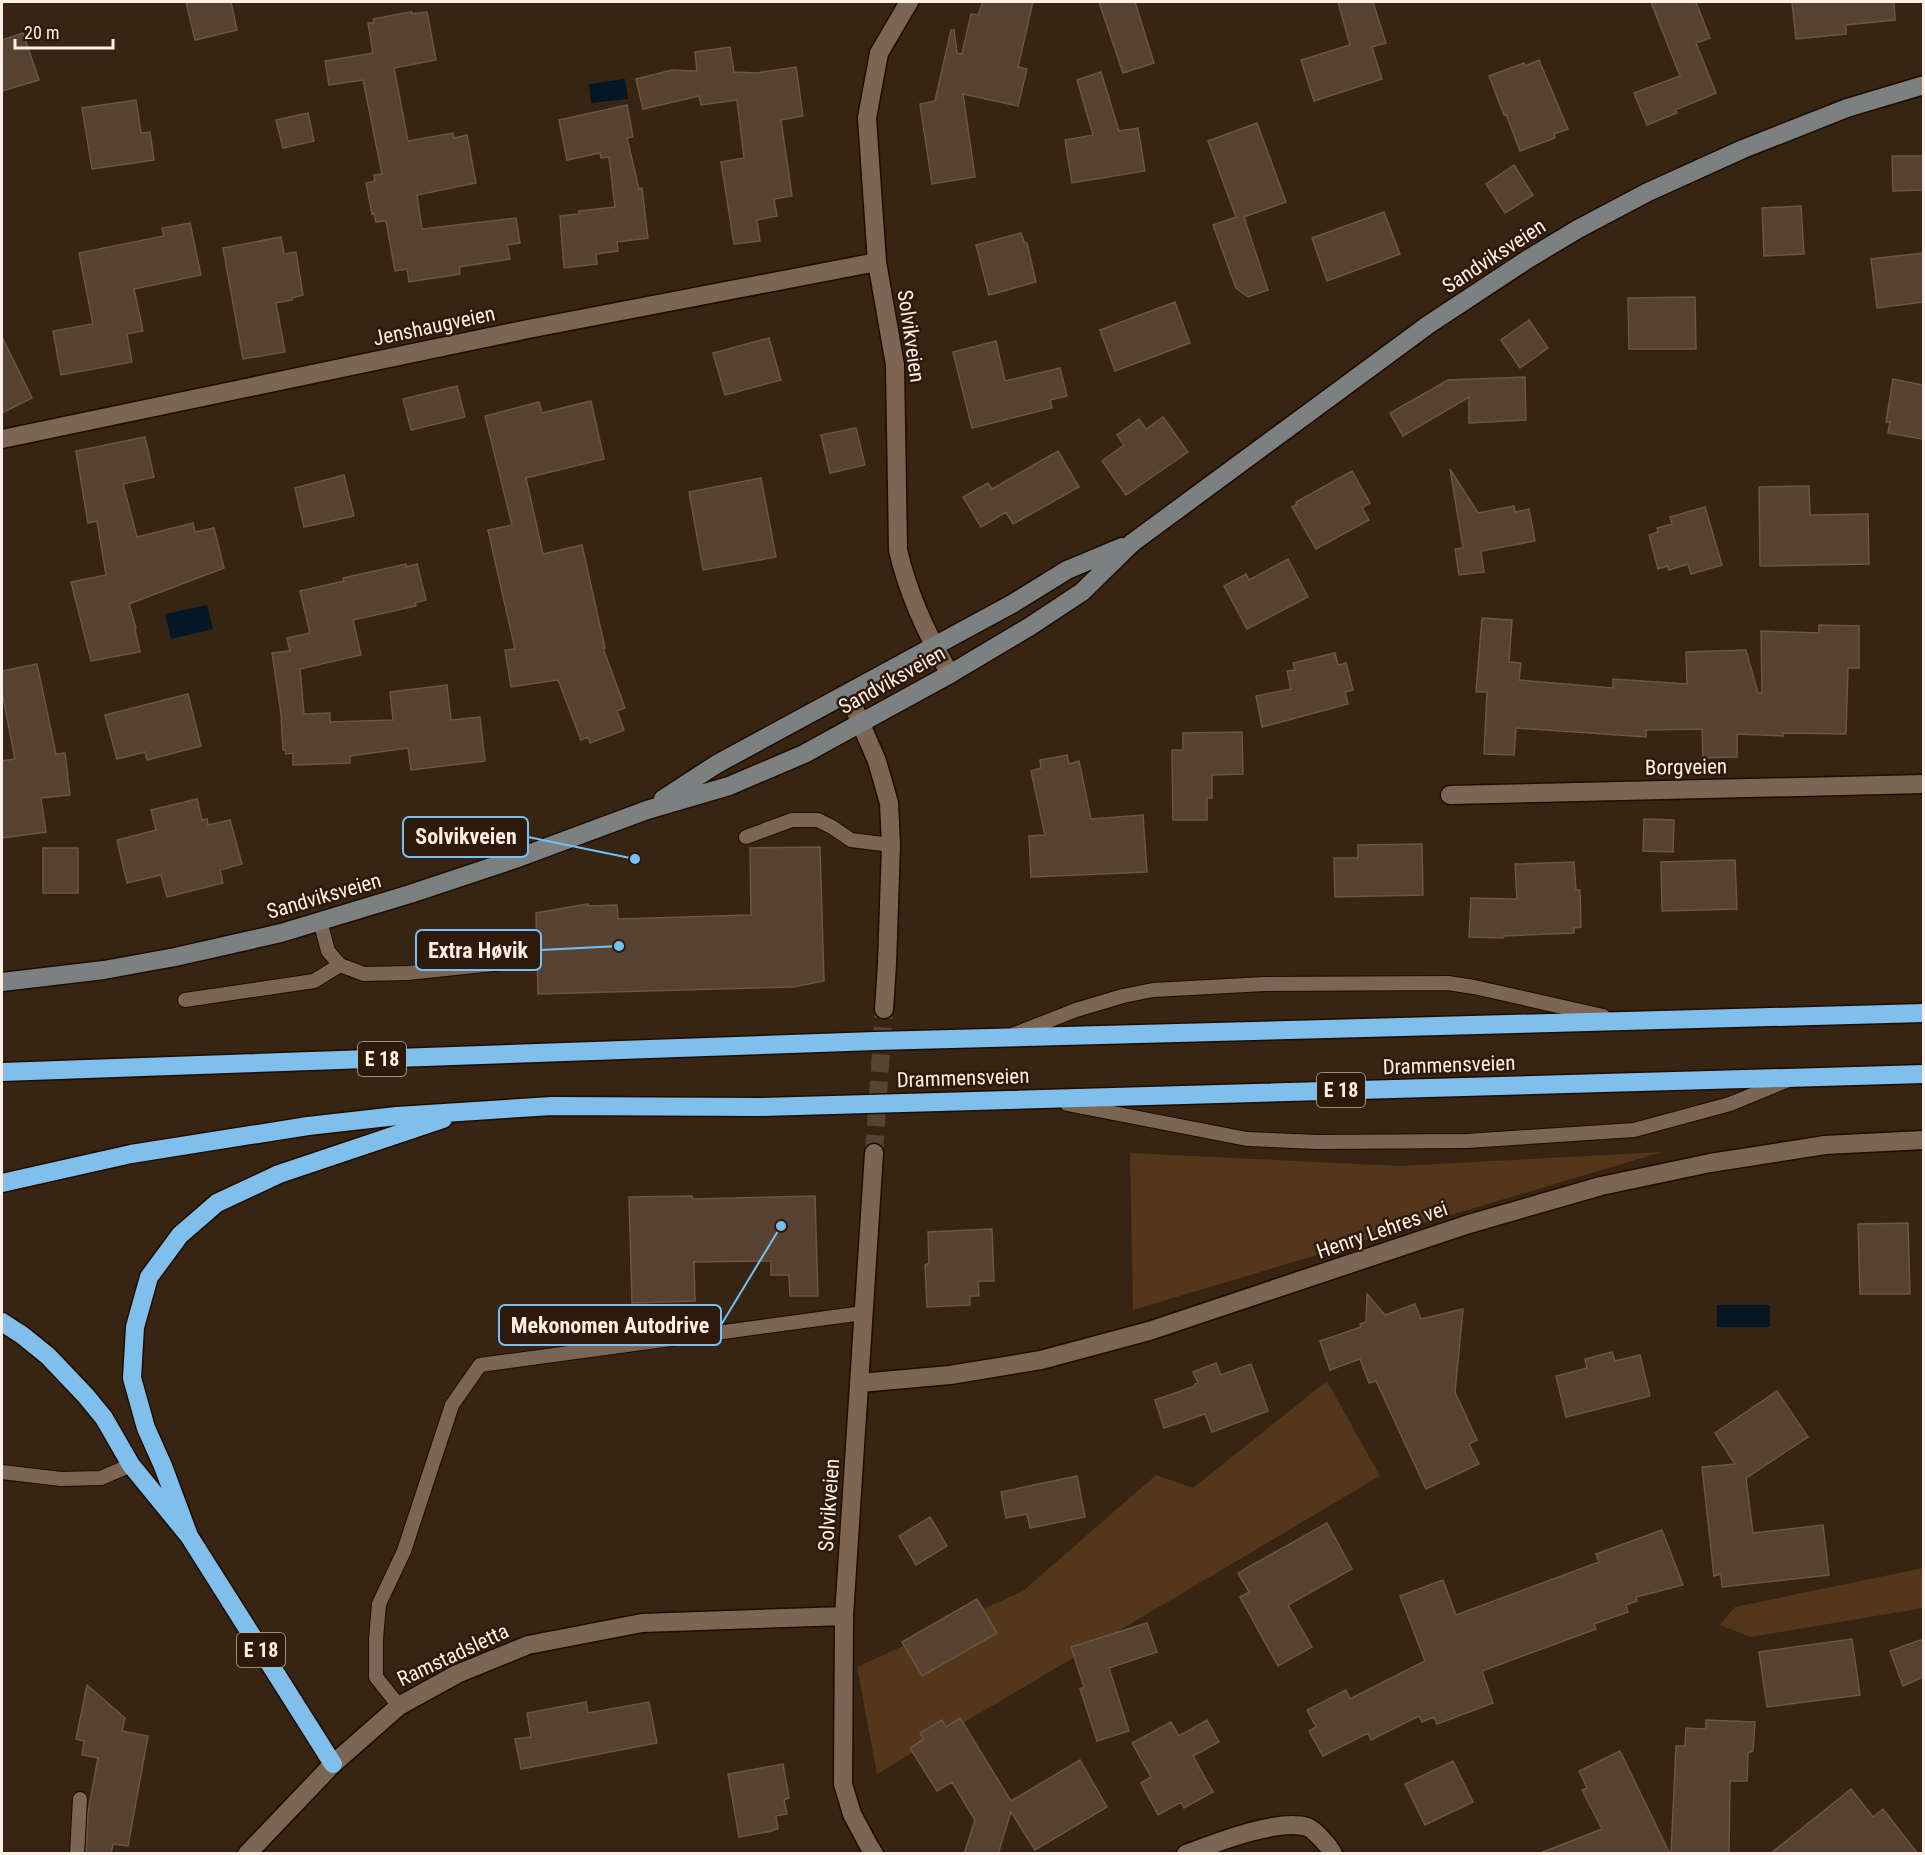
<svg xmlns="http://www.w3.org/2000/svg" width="1925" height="1855" viewBox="0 0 1925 1855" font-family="'Roboto Condensed',sans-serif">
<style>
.green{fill:#54361b}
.water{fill:#051724}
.building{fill:#574130;stroke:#6b5543;stroke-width:1.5}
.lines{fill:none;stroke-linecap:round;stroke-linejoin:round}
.street-tunnel{stroke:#554333;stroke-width:18;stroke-dasharray:18 9;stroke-linecap:butt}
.lane-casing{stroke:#1e0c01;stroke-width:16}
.street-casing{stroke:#1e0c01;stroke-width:21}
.secondary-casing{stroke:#1e0c01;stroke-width:21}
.highway-casing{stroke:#1e0c01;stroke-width:21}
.lane{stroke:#7c6553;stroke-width:14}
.street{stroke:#7c6553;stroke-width:18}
.secondary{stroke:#7d8081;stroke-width:18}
.highway{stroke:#80beec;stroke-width:18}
.labels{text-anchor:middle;stroke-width:5;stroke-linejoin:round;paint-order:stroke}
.shield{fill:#2d1a0a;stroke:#bfb0a4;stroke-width:1.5}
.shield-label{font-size:20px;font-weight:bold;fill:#fef0e6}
.street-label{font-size:21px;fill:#fef0e6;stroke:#2d1a0a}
.leader{fill:none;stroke:#76c0f7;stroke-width:2}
.callout-dot{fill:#76c0f7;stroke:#2d1a0a;stroke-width:2}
.callout{fill:#2d1a0a;stroke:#76c0f7;stroke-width:2}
.callout-label{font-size:22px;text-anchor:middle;font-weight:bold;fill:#fef0e6}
</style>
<rect width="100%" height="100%" fill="#372413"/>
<path class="green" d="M 1662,1152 L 1133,1310 L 1130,1153 L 1399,1166 Z
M 1327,1381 L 1380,1476 L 877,1774 L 857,1667 L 1023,1591 L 1156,1475 L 1193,1488 Z
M 1923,1568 L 1923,1608 L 1751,1637 L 1720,1625 L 1735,1607 Z"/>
<path class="water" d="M 625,79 L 628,99 L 591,103 L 589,84 Z
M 207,605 L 213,629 L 171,639 L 165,614 Z
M 1717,1305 L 1770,1305 L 1770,1327 L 1717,1327 Z"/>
<path class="building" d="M 186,2 L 231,2 L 237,30 L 195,40 Z
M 983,2 L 1033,2 L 1018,67 L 1027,69 L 1018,106 L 963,94 L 975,177 L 932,184 L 920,104 L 935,101 L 951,30 L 954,30 L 957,53 L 962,54 L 971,14 L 978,15 Z
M 1099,2 L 1135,2 L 1154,63 L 1123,73 Z
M 1338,2 L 1373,2 L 1386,43 L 1372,47 L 1382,79 L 1314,101 L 1301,60 L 1350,45 Z
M 1651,2 L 1696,2 L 1710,38 L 1696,43 L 1716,93 L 1675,110 L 1677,113 L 1647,125 L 1634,93 L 1680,76 Z
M 1792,2 L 1894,2 L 1895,20 L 1846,25 L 1846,34 L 1796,39 Z
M 410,12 L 412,12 L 412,14 L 427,12 L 436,60 L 394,68 L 408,141 L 453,133 L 454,138 L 467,135 L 476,183 L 417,195 L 422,229 L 516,218 L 520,243 L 507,245 L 510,259 L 459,267 L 460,274 L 409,282 L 407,269 L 395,271 L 386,221 L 376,222 L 374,213 L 372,214 L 366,183 L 375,181 L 374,175 L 382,174 L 363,80 L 329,85 L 325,61 L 373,53 L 368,23 L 374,23 L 373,19 Z
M 23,33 L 39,80 L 2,91 L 2,40 Z
M 730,47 L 734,72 L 756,73 L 796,67 L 803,116 L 781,120 L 792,196 L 774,199 L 777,216 L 757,220 L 760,241 L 734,244 L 721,162 L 744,158 L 737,100 L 701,105 L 699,96 L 643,109 L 636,79 L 672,70 L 697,71 L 695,52 Z
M 1539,60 L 1568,129 L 1554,134 L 1555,138 L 1520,151 L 1506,114 L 1504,115 L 1489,76 L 1524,63 L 1525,66 Z
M 1101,72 L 1119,131 L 1138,128 L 1145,171 L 1072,183 L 1065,140 L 1093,135 L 1077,80 Z
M 136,100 L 141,133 L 150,132 L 154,160 L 92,169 L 82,108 Z
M 627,105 L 633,137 L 627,138 L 639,189 L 642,188 L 648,238 L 617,242 L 618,251 L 596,254 L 597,264 L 564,268 L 560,216 L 579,214 L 579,211 L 615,207 L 609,157 L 601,158 L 600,153 L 567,160 L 559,120 Z
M 308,113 L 314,141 L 283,148 L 276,120 Z
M 1257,123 L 1286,202 L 1244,217 L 1268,290 L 1248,297 L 1236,288 L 1213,225 L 1236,217 L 1208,141 Z
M 1892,156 L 1923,156 L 1923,190 L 1893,191 Z
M 1514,165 L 1533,195 L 1505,213 L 1486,184 Z
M 1801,206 L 1804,254 L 1764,256 L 1762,208 Z
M 1384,212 L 1400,254 L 1327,281 L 1312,238 Z
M 190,223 L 201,275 L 134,289 L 143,331 L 127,334 L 132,362 L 61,375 L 53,331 L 93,324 L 79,253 L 164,236 L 162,228 Z
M 1021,233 L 1024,242 L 1027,243 L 1036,282 L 989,295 L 976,245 Z
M 281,237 L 284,254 L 296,252 L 303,295 L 292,298 L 292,300 L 276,303 L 285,352 L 243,359 L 223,248 Z
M 1923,253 L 1923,302 L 1877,308 L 1871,259 Z
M 1695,297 L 1696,349 L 1629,349 L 1628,298 Z
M 1175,302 L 1190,343 L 1115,371 L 1100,330 Z
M 1529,320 L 1548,348 L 1520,368 L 1501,340 Z
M 2,337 L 32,398 L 2,413 Z
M 769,338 L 781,380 L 725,395 L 713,353 Z
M 996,341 L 1005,381 L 1060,368 L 1067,396 L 1050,400 L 1052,408 L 972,428 L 953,352 Z
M 1525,377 L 1526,420 L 1469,423 L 1469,397 L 1403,436 L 1390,413 L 1448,380 Z
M 1893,379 L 1923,385 L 1923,439 L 1888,433 L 1890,422 L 1886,422 Z
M 457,386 L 465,417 L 411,430 L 403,399 Z
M 591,401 L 604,459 L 526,478 L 543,554 L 582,545 L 605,648 L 603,648 L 625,708 L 617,711 L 624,730 L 590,743 L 588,737 L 581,740 L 558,680 L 511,687 L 505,650 L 515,649 L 488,530 L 512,525 L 485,416 L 539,402 L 542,413 Z
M 1163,417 L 1188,452 L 1126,495 L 1102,461 L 1124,445 L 1117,435 L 1139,419 L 1146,429 Z
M 856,428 L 865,465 L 830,473 L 821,435 Z
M 145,437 L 154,477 L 123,484 L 137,537 L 193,523 L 195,532 L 214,528 L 224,568 L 129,604 L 136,628 L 135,629 L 140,652 L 91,661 L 71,582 L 106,575 L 97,521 L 88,523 L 76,451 Z
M 1058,451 L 1079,487 L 1013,524 L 1006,512 L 981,527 L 963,497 L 988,483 L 992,489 Z
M 1450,469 L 1478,513 L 1514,506 L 1515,512 L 1529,509 L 1535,541 L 1481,551 L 1484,572 L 1459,575 L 1455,549 L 1463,548 Z
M 1352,471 L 1370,503 L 1362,508 L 1369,520 L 1316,549 L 1292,507 L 1297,504 L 1296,502 Z
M 344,475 L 354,516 L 304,527 L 295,488 Z
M 761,478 L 776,557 L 703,570 L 689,492 Z
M 1809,486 L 1810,515 L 1868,514 L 1869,564 L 1760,566 L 1759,487 Z
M 1705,507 L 1722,565 L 1691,574 L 1688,564 L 1669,570 L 1668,566 L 1658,569 L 1649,535 L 1658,532 L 1657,528 L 1672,524 L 1670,517 Z
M 1288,559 L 1308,597 L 1247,629 L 1224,586 L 1246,574 L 1249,580 Z
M 406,564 L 406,567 L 417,564 L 426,600 L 415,603 L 416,606 L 353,620 L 361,655 L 300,669 L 304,714 L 330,713 L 330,722 L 393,720 L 390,692 L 447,685 L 451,720 L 480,717 L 485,761 L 411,770 L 408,748 L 350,756 L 350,763 L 293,765 L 293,753 L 286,754 L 285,750 L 283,750 L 281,714 L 272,653 L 290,651 L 287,638 L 310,633 L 300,591 L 344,581 L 343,578 Z
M 1482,618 L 1512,620 L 1509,662 L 1521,663 L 1519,680 L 1613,688 L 1613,679 L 1687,684 L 1686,652 L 1746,650 L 1758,693 L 1762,693 L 1761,631 L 1819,633 L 1819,625 L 1859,626 L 1859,668 L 1848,668 L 1846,734 L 1783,733 L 1783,736 L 1737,734 L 1737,757 L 1703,758 L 1702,729 L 1646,730 L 1646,737 L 1516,728 L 1514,755 L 1484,754 L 1487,692 L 1476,692 Z
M 1335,653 L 1338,665 L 1346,663 L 1353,690 L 1345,692 L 1348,704 L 1262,727 L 1256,696 L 1291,689 L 1287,671 L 1295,670 L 1293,663 Z
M 37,664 L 56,754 L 65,753 L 70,795 L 41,798 L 46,832 L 2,838 L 2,761 L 15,759 L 2,692 L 2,671 Z
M 188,694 L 201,746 L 147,760 L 145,752 L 117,759 L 105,715 Z
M 1242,732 L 1243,774 L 1212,775 L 1212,798 L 1207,798 L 1207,820 L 1173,820 L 1172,750 L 1183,750 L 1183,733 Z
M 1067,755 L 1069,764 L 1079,761 L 1091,819 L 1143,815 L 1147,872 L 1031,877 L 1029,836 L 1045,835 L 1031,771 L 1041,768 L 1040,760 Z
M 197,799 L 202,820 L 207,819 L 208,825 L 230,820 L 242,864 L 220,870 L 223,883 L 167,897 L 161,875 L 127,883 L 117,840 L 156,830 L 151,810 Z
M 1644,819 L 1674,820 L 1673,852 L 1643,851 Z
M 1422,844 L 1423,895 L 1335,897 L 1334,858 L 1358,858 L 1358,845 Z
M 820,847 L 824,981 L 793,987 L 538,994 L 536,913 L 588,904 L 588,906 L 617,905 L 618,919 L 751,915 L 750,848 Z
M 43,848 L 78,848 L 78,893 L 43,893 Z
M 1735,860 L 1737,909 L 1662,911 L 1661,862 Z
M 1574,862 L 1576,890 L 1580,890 L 1581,927 L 1574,928 L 1574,933 L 1503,936 L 1503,938 L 1469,937 L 1471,898 L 1517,899 L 1515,864 Z
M 692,1196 L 693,1199 L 815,1196 L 818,1296 L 790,1296 L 789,1275 L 771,1275 L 771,1261 L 694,1262 L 695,1301 L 632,1303 L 629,1197 Z
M 1908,1223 L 1910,1294 L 1860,1294 L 1858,1224 Z
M 992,1229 L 994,1281 L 978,1281 L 979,1296 L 970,1296 L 970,1305 L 927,1307 L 925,1265 L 929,1263 L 928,1232 Z
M 1367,1294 L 1385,1315 L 1415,1304 L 1421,1319 L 1463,1309 L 1455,1392 L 1477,1440 L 1469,1444 L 1479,1464 L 1426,1489 L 1376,1381 L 1369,1383 L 1360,1359 L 1330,1370 L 1320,1341 L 1361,1327 L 1360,1324 L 1366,1322 Z
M 1612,1352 L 1615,1361 L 1640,1355 L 1650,1396 L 1566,1417 L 1556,1376 L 1587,1368 L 1585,1359 Z
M 1216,1363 L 1221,1375 L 1251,1364 L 1268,1411 L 1212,1432 L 1205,1414 L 1164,1428 L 1155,1400 L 1195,1386 L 1195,1384 L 1198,1383 L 1193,1372 Z
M 1777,1391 L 1808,1437 L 1746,1478 L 1753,1533 L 1823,1525 L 1829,1575 L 1722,1587 L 1721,1574 L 1714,1576 L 1702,1467 L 1735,1464 L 1715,1433 Z
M 1077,1476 L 1085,1517 L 1030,1528 L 1027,1514 L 1006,1518 L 1001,1492 Z
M 930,1517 L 947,1546 L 916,1565 L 899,1536 Z
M 1327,1523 L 1352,1569 L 1288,1605 L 1312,1647 L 1278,1666 L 1240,1597 L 1249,1592 L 1238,1573 Z
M 1662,1530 L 1683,1585 L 1636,1597 L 1637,1601 L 1626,1605 L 1628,1612 L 1594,1624 L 1596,1629 L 1482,1671 L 1493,1703 L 1437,1724 L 1434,1717 L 1422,1722 L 1419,1716 L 1371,1740 L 1368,1733 L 1323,1756 L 1309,1731 L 1316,1727 L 1307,1710 L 1346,1690 L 1350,1699 L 1425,1661 L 1400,1596 L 1443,1580 L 1456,1615 L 1599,1562 L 1596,1554 Z
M 977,1599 L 997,1633 L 922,1676 L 902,1642 Z
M 1147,1623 L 1157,1652 L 1109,1668 L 1129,1731 L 1097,1741 L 1080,1689 L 1084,1687 L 1071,1647 Z
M 1852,1639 L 1860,1695 L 1767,1707 L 1759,1652 Z
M 1923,1639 L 1923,1677 L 1903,1686 L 1890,1651 Z
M 87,1685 L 125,1718 L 122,1731 L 148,1736 L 128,1846 L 113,1844 L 111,1854 L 86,1854 L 88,1812 L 98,1758 L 82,1755 L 84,1741 L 76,1739 Z
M 586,1702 L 588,1713 L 649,1702 L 657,1743 L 521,1769 L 515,1739 L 531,1737 L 527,1713 Z
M 960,1718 L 1011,1801 L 1080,1760 L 1107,1807 L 1035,1850 L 1011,1812 L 998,1854 L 964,1854 L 975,1820 L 952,1782 L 937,1791 L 910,1748 L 924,1739 L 920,1733 L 942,1720 L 946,1727 Z
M 1207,1720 L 1219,1742 L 1193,1756 L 1213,1792 L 1184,1808 L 1181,1802 L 1158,1815 L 1141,1783 L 1151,1777 L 1132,1743 L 1171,1722 L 1179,1736 Z
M 1706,1720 L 1755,1722 L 1753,1751 L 1748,1753 L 1747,1781 L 1730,1781 L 1729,1854 L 1671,1854 L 1676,1746 L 1685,1746 L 1686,1728 L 1706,1729 Z
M 1620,1751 L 1670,1854 L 1544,1854 L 1543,1852 L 1602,1829 L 1582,1790 L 1587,1788 L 1579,1771 Z
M 1453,1761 L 1473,1802 L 1425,1825 L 1405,1784 Z
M 783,1764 L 789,1798 L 784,1800 L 787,1814 L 776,1816 L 778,1829 L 772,1830 L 772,1831 L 739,1837 L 728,1774 Z
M 1851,1789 L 1873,1817 L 1883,1809 L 1918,1854 L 1770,1854 Z"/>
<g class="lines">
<path class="street-tunnel" d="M 874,1153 L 884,1009"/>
<defs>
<path id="lane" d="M 746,837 L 792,820 L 818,820 L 832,827 L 851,840 L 891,845
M 320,921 L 328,951 L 340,965 L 364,974 L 408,973 L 512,962
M 185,1000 L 314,981 L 340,965
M 1012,1035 L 1076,1010 L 1123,996 L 1153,990 L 1265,984 L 1448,983 L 1474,987 L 1603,1016
M 1067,1104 L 1247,1139 L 1317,1142 L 1467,1141 L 1634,1130 L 1730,1104 L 1786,1081
M 2,1472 L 61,1479 L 101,1478 L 131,1465
M 399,1706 L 376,1677 L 376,1639 L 379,1604 L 404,1551 L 452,1405 L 480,1365 L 863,1313
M 77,1854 L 80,1799"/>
<path id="street" d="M 909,2 L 879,53 L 867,118 L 877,262 L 895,365 L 898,550 C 908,594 927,635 950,674
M 2,439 L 528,329 L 877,262
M 848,694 L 877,761 L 889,803 L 891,845 L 887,964 L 884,1009
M 1450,795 L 1924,784
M 874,1153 L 844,1616 L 843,1784 L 852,1814 L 869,1846 L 874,1854
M 860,1383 L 950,1375 L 1041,1360 L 1149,1331 L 1469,1224 L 1601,1186 L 1710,1163 L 1825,1145 L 1924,1140
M 247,1854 L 333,1764 L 399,1706 L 457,1674 L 528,1645 L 642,1623 L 844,1616
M 1186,1854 C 1215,1843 1278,1818 1307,1827 C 1314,1829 1330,1847 1333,1854"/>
<path id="secondary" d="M 663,799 L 717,764 L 1012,604 L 1067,570 L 1122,547
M 2,982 L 104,970 L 175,957 L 281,933 L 410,894 L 515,859 L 647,810 L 729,786 L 804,754 L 950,674 L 1029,627 L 1082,592 L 1132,543 L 1428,325 L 1528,259 L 1578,229 L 1648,192 L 1743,149 L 1847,108 L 1924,85"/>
<path id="highway" d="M 2,1072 L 875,1041 L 1924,1013
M 2,1183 L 131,1154 L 308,1126 L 397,1116 L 552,1106 L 759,1107 L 1924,1074
M 2,1322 L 22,1335 L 48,1356 L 86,1396 L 104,1418 L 131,1465 L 189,1536 L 333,1764
M 189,1536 L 163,1466 L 146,1428 L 132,1378 L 135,1327 L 149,1277 L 180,1235 L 217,1203 L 279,1174 L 443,1119"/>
</defs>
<use href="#lane" class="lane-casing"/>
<use href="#street" class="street-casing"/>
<use href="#secondary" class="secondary-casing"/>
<use href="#highway" class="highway-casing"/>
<use href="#lane" class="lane"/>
<use href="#street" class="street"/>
<use href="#secondary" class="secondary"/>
<use href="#highway" class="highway"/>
</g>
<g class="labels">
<g class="shield">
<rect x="358" y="1042" width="48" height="34" rx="4.5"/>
<rect x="1317" y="1073" width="48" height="34" rx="4.5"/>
<rect x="237" y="1633" width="48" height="34" rx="4.5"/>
</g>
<g class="shield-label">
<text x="382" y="1066">E 18</text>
<text x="1341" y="1097">E 18</text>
<text x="261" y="1657">E 18</text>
</g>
<g class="street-label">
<text transform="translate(1494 256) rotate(-33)" y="7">Sandviksveien</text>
<text transform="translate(434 326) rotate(-12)" y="7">Jenshaugveien</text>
<text transform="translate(911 336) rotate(82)" y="7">Solvikveien</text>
<text transform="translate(892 680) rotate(-29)" y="7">Sandviksveien</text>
<text transform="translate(1686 767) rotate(-1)" y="7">Borgveien</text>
<text transform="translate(324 896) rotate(-16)" y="7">Sandviksveien</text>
<text transform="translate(1449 1065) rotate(-2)" y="7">Drammensveien</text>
<text transform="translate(963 1078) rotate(-2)" y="7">Drammensveien</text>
<text transform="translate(1382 1230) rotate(-19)" y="7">Henry Lehres vei</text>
<text transform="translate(829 1505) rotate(-86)" y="7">Solvikveien</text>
<text transform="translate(453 1655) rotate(-25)" y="7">Ramstadsletta</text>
</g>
</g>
<path class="leader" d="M635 859L528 837M619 946L541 950M781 1226L721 1325"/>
<g class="callout-dot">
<circle cx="635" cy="859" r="6"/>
<circle cx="619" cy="946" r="6"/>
<circle cx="781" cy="1226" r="6"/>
</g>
<g class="callout">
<rect x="403" y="817" width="125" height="40" rx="6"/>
<rect x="416" y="930" width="125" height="40" rx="6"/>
<rect x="499" y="1305" width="222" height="40" rx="6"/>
</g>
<g class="callout-label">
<text x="466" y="844">Solvikveien</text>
<text x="478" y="958">Extra Høvik</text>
<text x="610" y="1333">Mekonomen Autodrive</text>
</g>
<rect width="1925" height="1855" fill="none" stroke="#fef0e6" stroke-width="6"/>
<path d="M15 39v9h98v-9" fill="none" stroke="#fef0e6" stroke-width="3"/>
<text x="24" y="39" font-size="18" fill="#fef0e6" stroke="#2d1a0a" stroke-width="4.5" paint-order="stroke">20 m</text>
</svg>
